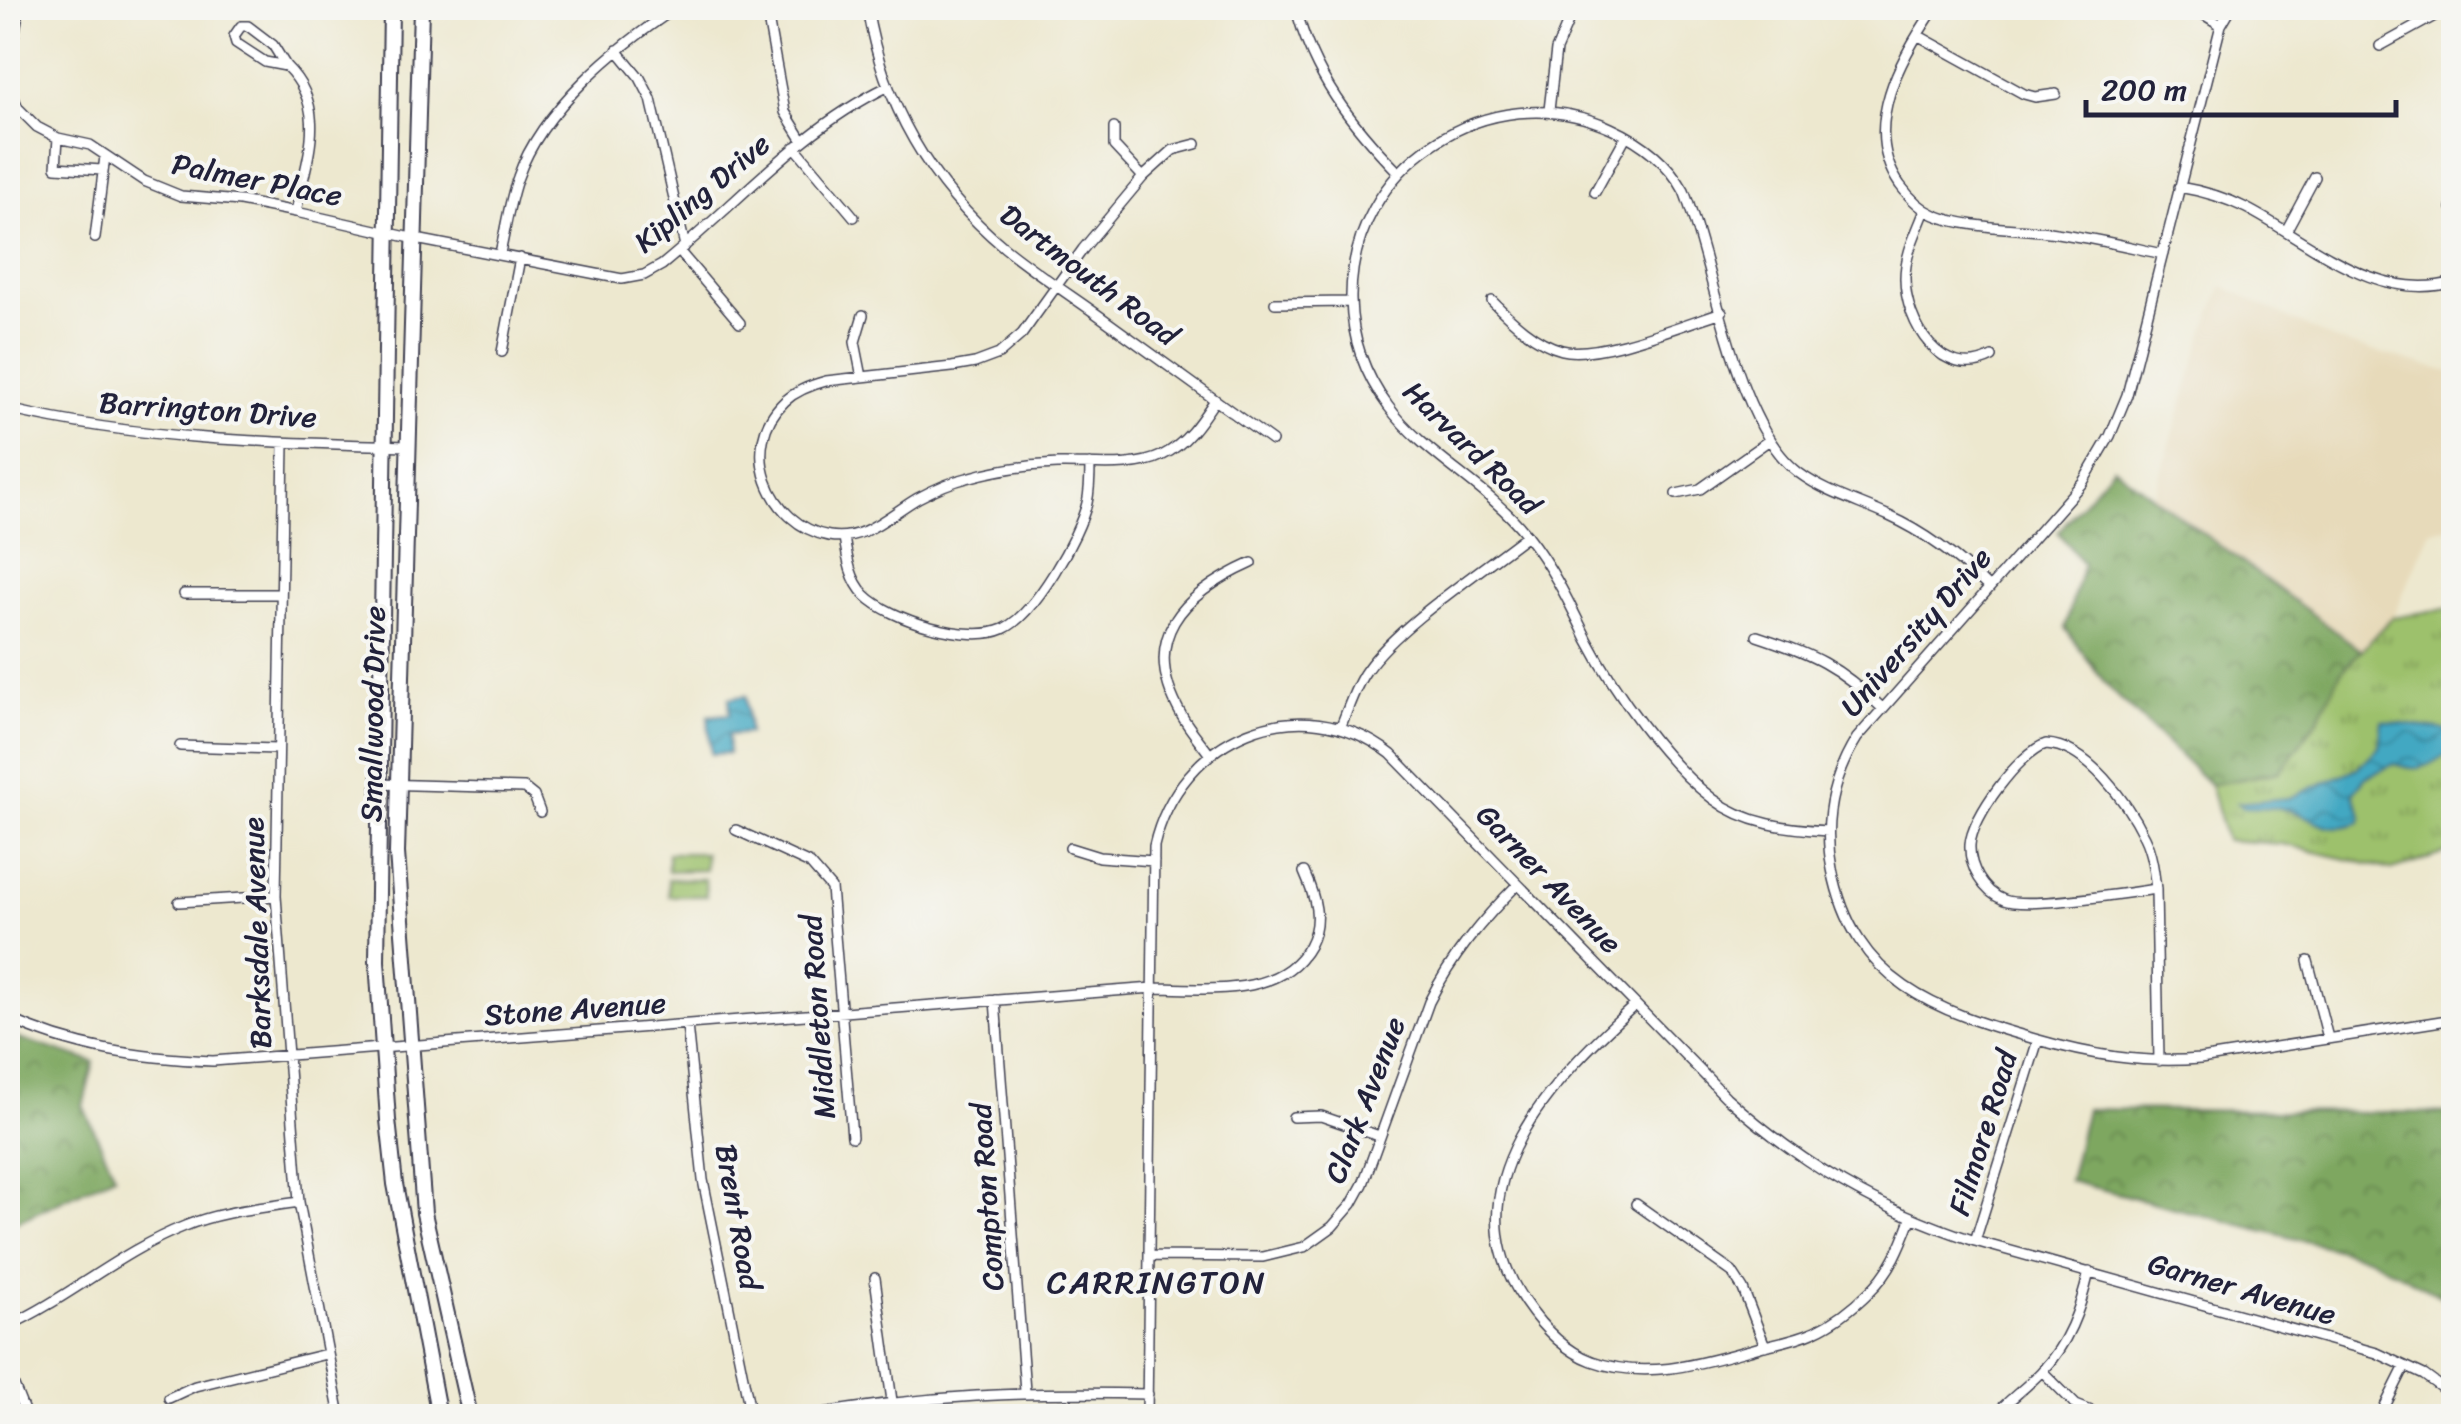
<svg xmlns="http://www.w3.org/2000/svg" width="2461" height="1424" viewBox="0 0 2461 1424" font-family="Sriracha,sans-serif">
<style>
.built{fill:#e7daba}
.green{fill:#9dc16c;stroke:#607254;stroke-width:2.5}
.forest{fill:url(#forest-crowns);stroke:#50644e;stroke-width:2.5}
.park{fill:url(#park-tufts);stroke:#607254;stroke-width:2.5}
.water{fill:url(#water-waves);stroke:#32657e;stroke-width:2.5}
.lines{fill:none;stroke-linecap:round;stroke-linejoin:round}
.minor-casing{stroke:#404051;stroke-width:12}
.secondary-casing{stroke:#404051;stroke-width:18}
.minor{stroke:#fff;stroke-width:9}
.secondary{stroke:#fff;stroke-width:14}
.labels{text-anchor:middle;stroke-width:8;stroke-linejoin:round;paint-order:stroke}
.street-label{font-size:30px;fill:#22223b;stroke:#f6f6f2}
.neighbourhood-label{font-size:32px;letter-spacing:2.5px;fill:#22223b;stroke:#f6f6f2}
</style>
<defs>
<pattern id="forest-crowns" width="20" height="18" patternUnits="userSpaceOnUse" patternTransform="scale(2.5)"><rect width="20" height="18" fill="#7ea760"/><path d="M2 6a3 3 0 1 1 6 0M12 15a3 3 0 1 1 6 0" fill="none" stroke="#678850"/></pattern>
<pattern id="park-tufts" width="24" height="20" patternUnits="userSpaceOnUse" patternTransform="scale(2.5)"><rect width="24" height="20" fill="#9dc16c"/><path d="M3 7l-1-3M5 7V3M7 7l1-3M15 17l-1-3M17 17v-4M19 17l1-3" fill="none" stroke="#809c5a"/></pattern>
<pattern id="water-waves" width="16" height="10" patternUnits="userSpaceOnUse" patternTransform="scale(2.5)"><rect width="16" height="10" fill="#42a8c2"/><path d="M0 5q4-4 8 0t8 0" fill="none" stroke="#37889f"/></pattern>
</defs>
<rect width="100%" height="100%" fill="#f6f6f2"/>
<filter id="ink" filterUnits="userSpaceOnUse"><feTurbulence type="fractalNoise" baseFrequency=".01" numOctaves="2"/><feDisplacementMap in="SourceGraphic" scale="20" xChannelSelector="R" yChannelSelector="G"/><feConvolveMatrix kernelMatrix="1 2 1 2 8 2 1 2 1" color-interpolation-filters="sRGB"/></filter>
<filter id="wash" filterUnits="userSpaceOnUse"><feTurbulence type="fractalNoise" baseFrequency=".0048" numOctaves="4" result="noise"/><feDisplacementMap in="SourceGraphic" scale="40" xChannelSelector="R" yChannelSelector="G"/><feGaussianBlur stdDeviation="2.25" result="paint"/><feColorMatrix in="noise" values="0 0 0 0 0 0 0 0 0 0 0 0 0 0 0 0 0 1.4 0 .05"/><feComposite in="paint" operator="in"/></filter>
<g filter="url(#wash)">
<rect width="100%" height="100%" fill="#ede8cf"/>
<path class="built" d="M 2223,286 L 2334,340 L 2453,373 L 2453,527 L 2431,530 L 2393,617 L 2361,650 L 2154,496 L 2206,327 Z"/>
<path class="green" d="M 705,853 L 705,870 L 668,871 L 668,853 Z
M 668,879 L 705,879 L 706,896 L 669,896 Z"/>
<path class="forest" d="M 2113,467 L 2361,650 L 2341,672 L 2317,721 L 2279,772 L 2210,785 L 2107,686 L 2065,628 L 2083,564 L 2058,532 Z
M 8,1035 L 94,1062 L 83,1106 L 115,1175 L 8,1226 Z
M 2086,1109 L 2453,1113 L 2453,1302 L 2367,1257 L 2069,1181 Z"/>
<path class="park" d="M 2453,608 L 2453,851 L 2392,870 L 2282,844 L 2226,840 L 2210,785 L 2279,772 L 2317,721 L 2341,672 L 2393,617 Z"/>
<path class="water" d="M 746,696 L 749,733 L 728,735 L 729,753 L 711,754 L 708,716 L 730,714 L 729,698 Z
M 2382,721 L 2453,731 L 2453,751 C 2426,765 2425,774 2394,764 L 2366,777 L 2353,793 L 2362,816 L 2360,822 C 2323,837 2315,814 2284,809 C 2271,807 2256,807 2243,807 L 2238,803 L 2289,798 L 2358,768 L 2379,747 Z"/>
</g>
<g filter="url(#ink)">
<g class="lines">
<defs>
<path id="minor" d="M 766,8 L 785,112 L 803,141
M 867,8 C 883,103 930,186 1005,248 C 1035,272 1067,293 1098,315 C 1156,357 1214,399 1272,441
M 1296,8 C 1313,76 1351,124 1399,173
M 1549,8 L 1567,18
M 1935,8 C 1901,57 1860,128 1900,185 C 1909,197 1920,209 1935,215 C 1966,228 2015,228 2049,232 C 2088,237 2125,246 2163,254
M 2193,8 L 2221,25
M 2231,8 L 2221,25 L 2127,395 L 2110,436 L 2083,482 L 1857,738 C 1832,778 1823,823 1832,869 C 1854,983 1936,1011 2035,1039 C 2090,1055 2143,1064 2200,1059 L 2454,1019
M 241,26 L 248,26 L 273,45 L 286,66 L 265,62 L 236,43 L 234,36 Z
M 1919,36 L 2024,94 L 2035,97 L 2056,94
M 2380,46 L 2449,8
M 617,50 L 640,78 L 651,99 L 685,246
M 286,66 C 330,109 306,159 296,212
M 8,70 L 19,8
M 8,83 L 18,108 L 37,127 L 58,138 L 90,145 L 144,181 L 181,196 L 240,201 L 296,212 L 416,239 L 622,279 L 644,275 L 662,265 C 736,205 800,129 887,87
M 1549,110 L 1556,50 L 1574,8
M 1114,128 L 1114,146 L 1143,177
M 58,138 L 56,167 L 102,170
M 1196,144 L 1173,150 L 1143,177 L 1083,249 L 1022,334 L 999,354 L 975,363 L 952,367 L 826,381 C 811,385 797,390 785,401 C 737,446 769,525 829,536 C 864,542 890,514 918,498 C 933,490 950,482 967,478 C 996,470 1028,465 1058,464 C 1090,463 1133,470 1163,455 C 1187,443 1201,421 1215,400
M 795,147 L 854,217
M 2179,187 C 2203,191 2224,197 2246,208 C 2310,241 2376,304 2454,282
M 1595,192 L 1626,136
M 2452,208 L 2454,211
M 1925,210 C 1917,232 1905,253 1905,278 C 1905,323 1942,383 1992,357
M 2286,231 L 2315,177
M 95,238 L 105,156
M 679,251 L 740,323
M 500,253 C 506,228 509,201 518,177 C 542,108 618,46 676,8
M 1492,301 C 1511,320 1535,343 1562,350 C 1599,359 1684,324 1722,312
M 1275,303 L 1351,302
M 502,352 L 520,258
M 862,377 L 855,342 L 863,315
M 8,409 C 139,440 272,443 407,446
M 284,444 L 276,896 L 299,1202 L 340,1416
M 1676,494 L 1700,489 L 1768,441
M 844,537 C 847,557 850,580 865,595 C 890,620 970,644 1003,629 C 1035,615 1079,536 1087,503 C 1090,490 1090,477 1090,464
M 184,594 L 280,594
M 1757,636 C 1812,654 1839,666 1881,707
M 1340,728 C 1348,710 1354,688 1366,671 C 1397,626 1481,571 1527,535
M 2046,744 C 2087,746 2127,802 2144,837 C 2152,853 2154,872 2156,889 C 2126,893 2027,909 2004,900 C 1983,892 1969,867 1970,845 C 1971,818 2020,752 2046,744 Z
M 180,746 L 277,749
M 1210,755 C 1201,742 1190,730 1182,716 C 1137,638 1183,594 1252,563
M 379,784 L 524,788 L 534,796 L 540,812
M 736,830 L 810,864 L 831,888 L 852,1137
M 1828,831 C 1788,829 1746,824 1713,799 C 1665,763 1615,692 1587,639 C 1569,602 1552,567 1526,534 C 1487,485 1425,456 1388,406 C 1365,375 1352,338 1351,300 C 1349,166 1489,73 1611,128 C 1642,142 1668,162 1684,191 C 1715,269 1734,424 1799,473 C 1826,493 1859,502 1889,516 C 1927,533 1960,559 1989,588
M 1070,848 L 1099,857 L 1154,861
M 2156,889 L 2159,1061
M 179,902 L 276,896
M 2449,954 L 2454,971
M 2308,961 L 2328,1038
M 995,1000 L 1025,1391
M 1635,1005 C 1554,1078 1446,1187 1525,1302 C 1542,1327 1563,1350 1592,1361 C 1650,1382 1708,1361 1764,1346 C 1781,1342 1798,1339 1815,1331 C 1835,1322 1854,1307 1870,1291 C 1891,1271 1901,1246 1911,1219
M 8,1018 C 73,1049 140,1058 213,1061 L 1153,988 C 1204,988 1280,999 1309,946 C 1323,920 1315,897 1304,872
M 687,1025 L 703,1180 L 751,1416
M 1293,1117 L 1321,1116 L 1379,1136
M 1636,1204 L 1732,1272 L 1743,1289 L 1765,1346
M 1975,1241 L 2038,1040
M 1149,1256 L 1263,1257 L 1304,1247 L 1332,1227 L 1352,1204 L 1363,1184 L 1429,1002 C 1452,956 1482,920 1518,884
M 875,1278 L 892,1401
M 8,1326 C 69,1298 121,1251 185,1226 C 220,1211 262,1208 299,1202
M 8,1371 L 26,1416
M 2042,1371 L 2076,1405 L 2104,1416
M 169,1398 L 195,1386 L 326,1354
M 806,1416 C 922,1395 1030,1391 1148,1394
M 1147,1416 L 1154,846 C 1179,737 1300,684 1391,754 L 1726,1097 C 1805,1167 1875,1208 1975,1241 L 2377,1353 L 2424,1375 L 2454,1397
M 1994,1416 C 2008,1400 2026,1388 2041,1372 C 2068,1344 2080,1310 2089,1272
M 2380,1416 L 2405,1366"/>
<path id="secondary" d="M 391,8 L 377,961 L 388,1120 L 395,1184 L 439,1416
M 421,8 L 397,853 L 424,1213 L 470,1416"/>
</defs>
<use href="#minor" class="minor-casing"/>
<use href="#secondary" class="secondary-casing"/>
<use href="#minor" class="minor"/>
<use href="#secondary" class="secondary"/>
</g>
</g>
<g class="labels">
<g class="street-label">
<text transform="translate(257 180) rotate(11)" y="10">Palmer Place</text>
<text transform="translate(702 193) rotate(-40)" y="10">Kipling Drive</text>
<text transform="translate(1089 275) rotate(37)" y="10">Dartmouth Road</text>
<text transform="translate(208 410) rotate(4)" y="10">Barrington Drive</text>
<text transform="translate(1472 448) rotate(44)" y="10">Harvard Road</text>
<text transform="translate(1916 632) rotate(-49)" y="10">University Drive</text>
<text transform="translate(373 714) rotate(-89)" y="10">Smallwood Drive</text>
<text transform="translate(1549 879) rotate(46)" y="10">Garner Avenue</text>
<text transform="translate(257 933) rotate(-92)" y="10">Barksdale Avenue</text>
<text transform="translate(575 1009) rotate(-4)" y="10">Stone Avenue</text>
<text transform="translate(818 1017) rotate(-94)" y="10">Middleton Road</text>
<text transform="translate(1365 1100) rotate(-69)" y="10">Clark Avenue</text>
<text transform="translate(1983 1133) rotate(-73)" y="10">Filmore Road</text>
<text transform="translate(987 1197) rotate(-94)" y="10">Compton Road</text>
<text transform="translate(738 1217) rotate(80)" y="10">Brent Road</text>
<text transform="translate(2242 1289) rotate(16)" y="10">Garner Avenue</text>
</g>
<g class="neighbourhood-label">
<text x="1157" y="1293">CARRINGTON</text>
</g>
</g>
<rect width="2461" height="1424" fill="none" stroke="#f6f6f2" stroke-width="40"/>
<path d="M2086 100v15h310v-15" fill="none" stroke="#22223b" stroke-width="5"/>
<text x="2101" y="100" font-size="30" fill="#22223b" stroke="#f6f6f2" stroke-width="8" paint-order="stroke">200 m</text>
</svg>
